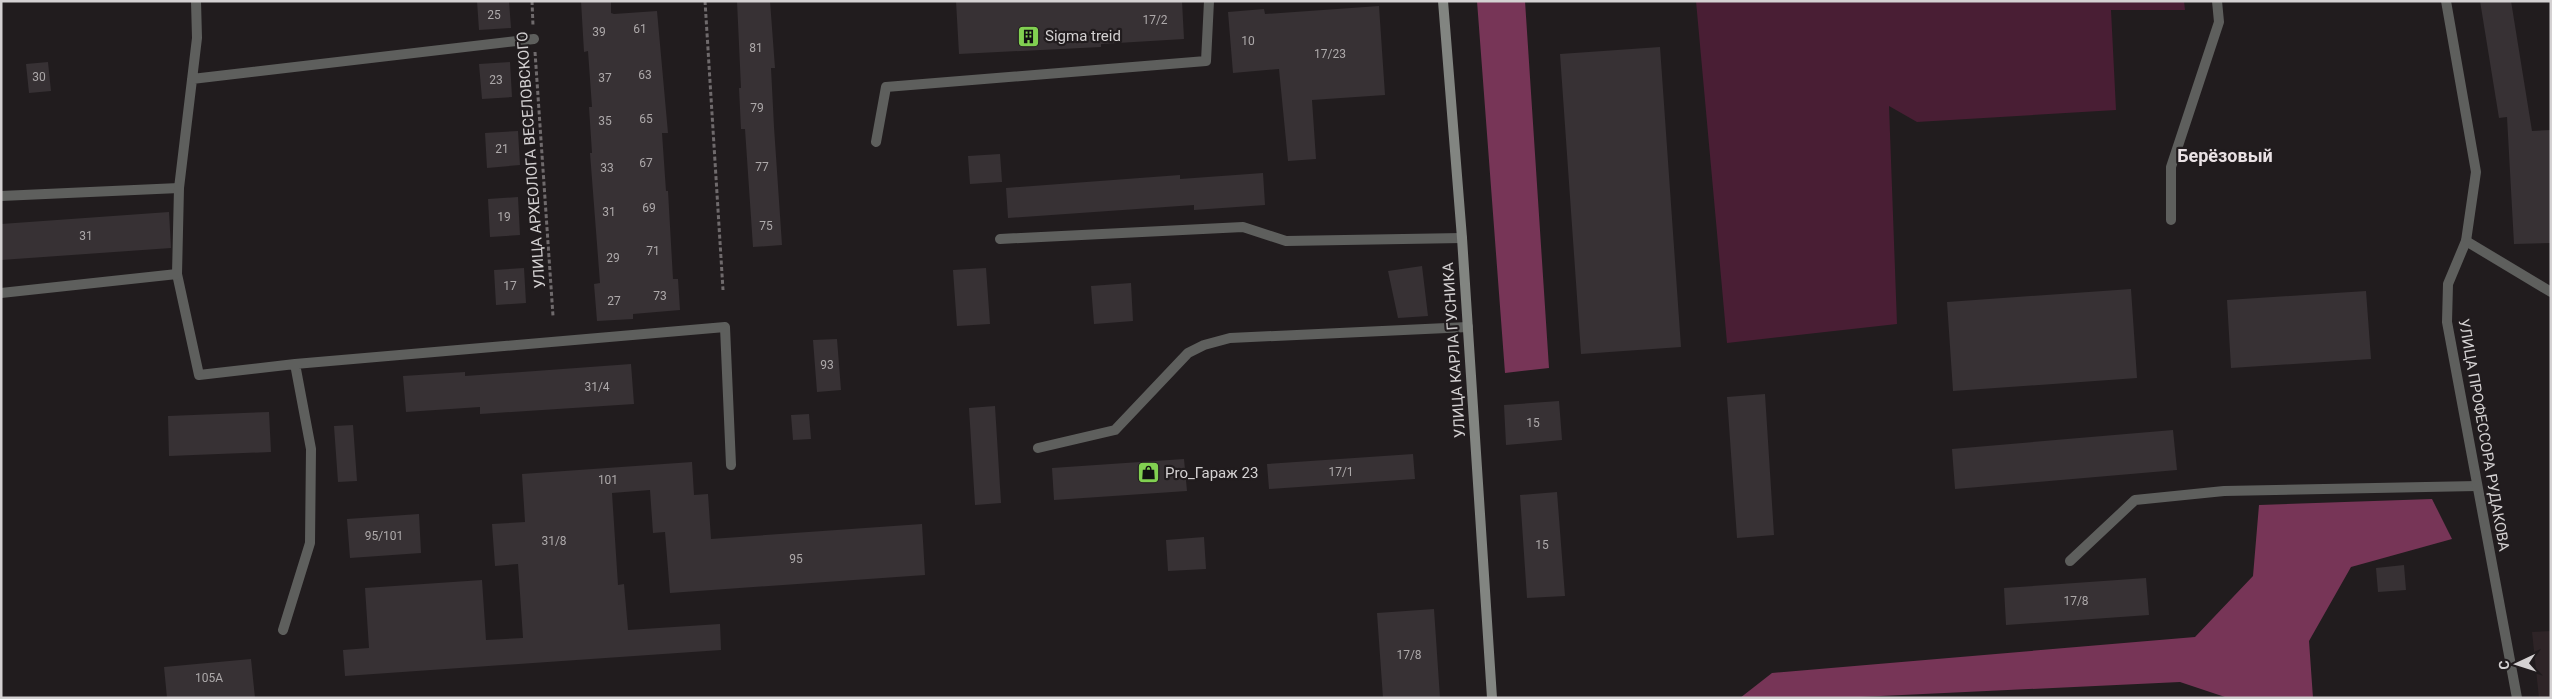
<svg xmlns="http://www.w3.org/2000/svg" width="2552" height="699" viewBox="0 0 2552 699" font-family="Roboto,sans-serif">
<style>
.built{fill:#2e2427}
.green{fill:#491e34}
.forest{fill:#773557}
.building{fill:#373134}
.lines{fill:none;stroke-linecap:round;stroke-linejoin:round}
.path{stroke:#6f6a6c;stroke-width:3;stroke-dasharray:4 2.5;stroke-linecap:butt}
.lane{stroke:#5e5f5d;stroke-width:10}
.street{stroke:#5e5f5d;stroke-width:10}
.secondary{stroke:#828581;stroke-width:10}
.labels{text-anchor:middle;stroke-width:4.5;stroke-linejoin:round;paint-order:stroke}
.number-label{font-size:12px;fill:#ada9aa}
.poi-label{font-size:15px;fill:#d4d1d2;stroke:#211c1e;text-anchor:start}
.street-label{font-size:15px;fill:#d4d1d2;stroke:#211c1e}
.quarter-label{font-size:18px;font-weight:bold;fill:#e9e1e4;stroke:#211c1e}
</style>
<rect width="100%" height="100%" fill="#211c1e"/>
<path class="built" d="M 2551,631 L 2551,698 L 2539,698 L 2532,632 Z"/>
<path class="green" d="M 1696,1 L 2184,1 L 2185,10 L 2111,10 L 2116,110 L 1917,122 L 1889,106 L 1897,324 L 1727,343 Z"/>
<path class="forest" d="M 1477,1 L 1525,1 L 1549,368 L 1505,373 Z
M 2432,499 L 2452,539 L 2351,567 L 2309,641 L 2313,698 L 2228,698 L 2180,682 L 1839,698 L 1740,698 L 1772,673 L 2195,637 L 2253,576 L 2259,505 Z"/>
<path class="building" d="M 477,1 L 509,1 L 511,28 L 479,30 Z
M 581,1 L 611,1 L 611,13 L 614,14 L 657,11 L 668,133 L 662,133 L 666,191 L 668,191 L 673,279 L 678,279 L 680,310 L 633,314 L 633,319 L 597,321 L 594,284 L 600,283 L 590,153 L 592,153 L 589,107 L 592,107 L 588,51 L 584,52 Z
M 737,1 L 770,1 L 775,68 L 771,68 L 774,127 L 782,245 L 753,247 L 745,129 L 741,129 L 739,88 L 741,88 Z
M 956,1 L 1182,1 L 1184,39 L 1101,44 L 1101,47 L 959,54 Z
M 2480,1 L 2511,1 L 2532,131 L 2551,130 L 2551,243 L 2514,244 L 2507,117 L 2499,118 Z
M 1379,6 L 1385,95 L 1312,100 L 1316,159 L 1288,161 L 1279,69 L 1233,73 L 1228,12 L 1264,9 L 1265,14 Z
M 1660,47 L 1681,347 L 1581,354 L 1560,54 Z
M 48,62 L 51,91 L 29,93 L 26,64 Z
M 510,62 L 512,97 L 482,99 L 479,64 Z
M 518,131 L 520,165 L 487,168 L 485,133 Z
M 1000,154 L 1002,182 L 970,184 L 968,156 Z
M 1263,173 L 1265,205 L 1194,210 L 1194,205 L 1008,218 L 1006,188 L 1180,175 L 1180,179 Z
M 518,197 L 520,235 L 490,237 L 488,199 Z
M 169,212 L 171,248 L 1,260 L 1,224 Z
M 1422,266 L 1428,316 L 1398,318 L 1388,271 Z
M 524,268 L 526,303 L 496,305 L 494,270 Z
M 986,268 L 990,324 L 957,326 L 953,270 Z
M 1131,283 L 1133,321 L 1094,324 L 1091,286 Z
M 2131,289 L 2137,378 L 1953,391 L 1947,302 Z
M 2366,291 L 2371,359 L 2231,368 L 2227,300 Z
M 837,339 L 841,390 L 817,392 L 813,340 Z
M 631,364 L 634,404 L 480,414 L 480,407 L 406,412 L 403,376 L 465,372 L 465,376 Z
M 1765,394 L 1774,535 L 1737,538 L 1727,397 Z
M 1559,401 L 1562,440 L 1506,445 L 1504,405 Z
M 995,406 L 1001,503 L 975,505 L 969,408 Z
M 269,412 L 271,452 L 169,456 L 168,416 Z
M 809,414 L 811,439 L 793,440 L 791,415 Z
M 353,425 L 357,481 L 338,482 L 334,426 Z
M 2173,430 L 2177,470 L 1955,489 L 1952,449 Z
M 1413,454 L 1415,479 L 1269,489 L 1267,464 Z
M 1184,459 L 1187,491 L 1054,500 L 1052,468 Z
M 692,462 L 694,495 L 708,494 L 711,539 L 922,524 L 925,575 L 670,593 L 665,532 L 653,533 L 650,490 L 612,493 L 618,585 L 624,584 L 628,630 L 720,624 L 721,650 L 345,676 L 343,650 L 369,648 L 365,588 L 482,580 L 486,640 L 523,638 L 518,564 L 495,566 L 492,524 L 525,522 L 522,474 Z
M 1557,492 L 1565,596 L 1527,598 L 1520,495 Z
M 419,514 L 421,553 L 350,558 L 347,519 Z
M 1204,537 L 1206,569 L 1168,571 L 1166,540 Z
M 2404,565 L 2406,590 L 2378,592 L 2376,568 Z
M 2146,578 L 2149,615 L 2006,625 L 2004,588 Z
M 1434,609 L 1440,698 L 1383,698 L 1377,613 Z
M 251,659 L 255,698 L 167,698 L 164,667 Z"/>
<g class="lines">
<path class="path" d="M 532,1 L 533,26
M 705,1 L 723,290
M 535,52 L 553,316"/>
<path class="lane" d="M 876,142 L 886,87 L 1206,61 L 1209,1
M 1,196 L 179,188
M 2171,220 L 2171,167 L 2219,22 L 2217,1
M 1000,239 L 1243,227 L 1286,241 L 1462,238
M 2466,241 L 2551,292
M 177,274 L 199,375 L 295,364 L 311,449 L 310,543 L 283,630
M 295,364 L 725,327 L 731,465
M 1038,448 L 1115,430 L 1188,353 L 1204,345 L 1230,338 L 1468,327
M 2070,561 L 2135,500 L 2224,491 L 2477,486"/>
<path class="street" d="M 2446,1 L 2476,172 L 2466,241 L 2448,284 L 2447,322 L 2517,698
M 192,79 L 534,39
M 1,293 L 177,274 L 179,188 L 197,38 L 196,1"/>
<path class="secondary" d="M 1443,1 L 1462,238 L 1492,698"/>
</g>
<defs>
<symbol id="building-square" viewBox="-11 -11 22 22"><rect x="-9" y="-9" width="18" height="18" rx="4" fill="#81d051" stroke="#211c1e"/><path d="M-4-6H4V6H1V3H-1V6H-4ZM-2.5-4.3h1.7v1.8h-1.7ZM.8-4.3h1.7v1.8H.8ZM-2.5-1h1.7V.8h-1.7ZM.8-1h1.7V.8H.8Z" fill="#111"/></symbol>
<symbol id="shop-square" viewBox="-11 -11 22 22"><rect x="-9" y="-9" width="18" height="18" rx="4" fill="#81d051" stroke="#211c1e"/><path d="M-5-2.5h2.3a2.7 3.5 0 0 1 5.4 0H5L5.5 6h-11ZM-1.5-2.5h3a1.5 2.3 0 0 0-3 0Z" fill="#111"/></symbol>
</defs>
<g fill-rule="evenodd">
<use href="#building-square" x="1016" y="24" width="25" height="25"/>
<use href="#shop-square" x="1136" y="460" width="25" height="25"/>
</g>
<g class="labels">
<g class="number-label">
<text x="494" y="19">25</text>
<text x="1155" y="24">17/2</text>
<text x="640" y="33">61</text>
<text x="599" y="36">39</text>
<text x="1248" y="45">10</text>
<text x="756" y="52">81</text>
<text x="1330" y="58">17/23</text>
<text x="645" y="79">63</text>
<text x="39" y="81">30</text>
<text x="605" y="82">37</text>
<text x="496" y="84">23</text>
<text x="757" y="112">79</text>
<text x="646" y="123">65</text>
<text x="605" y="125">35</text>
<text x="502" y="153">21</text>
<text x="646" y="167">67</text>
<text x="762" y="171">77</text>
<text x="607" y="172">33</text>
<text x="649" y="212">69</text>
<text x="609" y="216">31</text>
<text x="504" y="221">19</text>
<text x="766" y="230">75</text>
<text x="86" y="240">31</text>
<text x="653" y="255">71</text>
<text x="613" y="262">29</text>
<text x="510" y="290">17</text>
<text x="660" y="300">73</text>
<text x="614" y="305">27</text>
<text x="827" y="369">93</text>
<text x="597" y="391">31/4</text>
<text x="1533" y="427">15</text>
<text x="1341" y="476">17/1</text>
<text x="608" y="484">101</text>
<text x="384" y="540">95/101</text>
<text x="554" y="545">31/8</text>
<text x="1542" y="549">15</text>
<text x="796" y="563">95</text>
<text x="2076" y="605">17/8</text>
<text x="1409" y="659">17/8</text>
<text x="209" y="682">105А</text>
</g>
<g class="poi-label">
<text x="1045" y="41">Sigma treid</text>
<text x="1165" y="478">Pro_Гараж 23</text>
</g>
<g class="street-label">
<text transform="translate(531 160) rotate(-94)" y="5">УЛИЦА АРХЕОЛОГА ВЕСЕЛОВСКОГО</text>
<text transform="translate(1454 350) rotate(-94)" y="5">УЛИЦА КАРЛА ГУСНИКА</text>
<text transform="translate(2484 435) rotate(80)" y="5">УЛИЦА ПРОФЕССОРА РУДАКОВА</text>
</g>
<g class="quarter-label">
<text x="2225" y="162">Берёзовый</text>
</g>
</g>
<rect width="2552" height="699" fill="none" stroke="#d4d1d2" stroke-width="5"/>
<g transform="translate(2517 664) rotate(266)" stroke="#211c1e" stroke-width="4" paint-order="stroke">
<path d="M0-4L9 19L0 12L-9 19Z" fill="#d4d1d2"/>
<text y="-8" font-size="14" font-weight="bold" text-anchor="middle" fill="#d4d1d2">С</text>
</g>
</svg>
